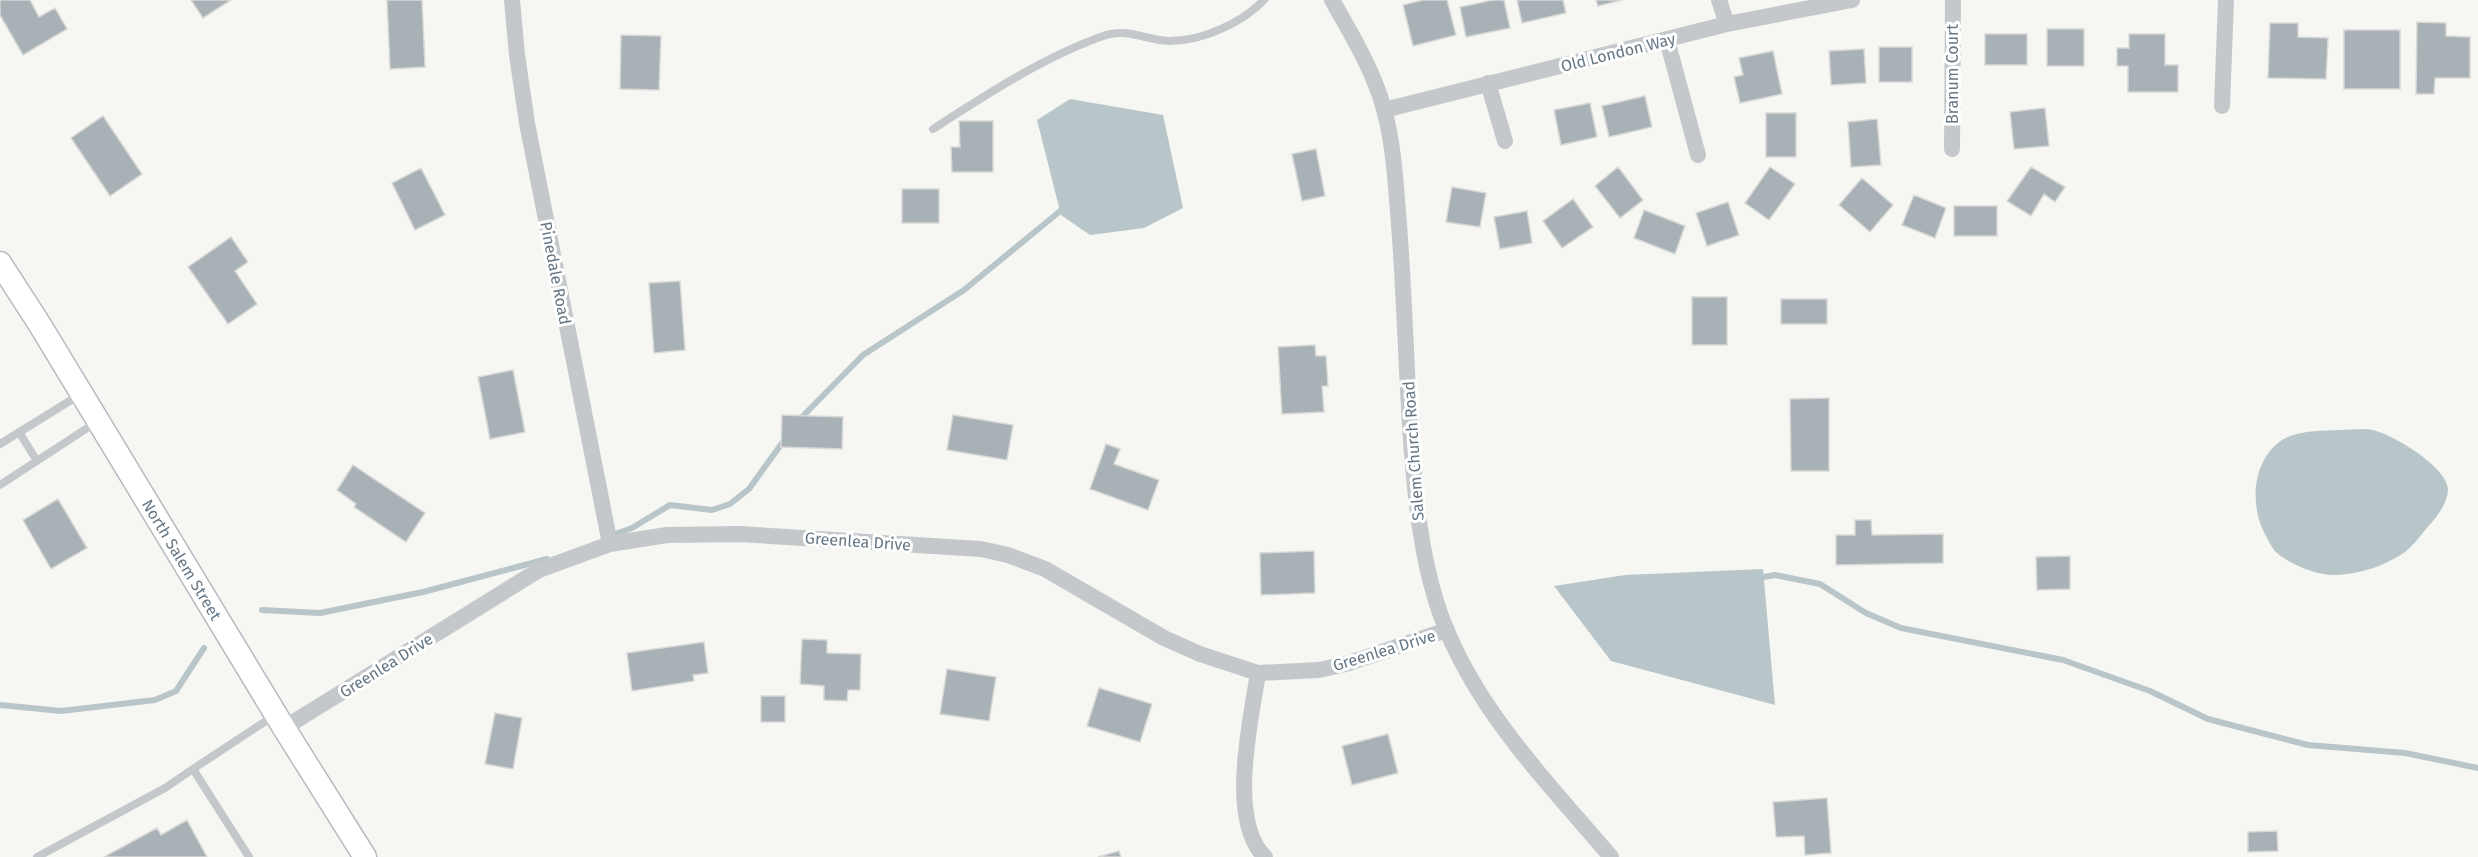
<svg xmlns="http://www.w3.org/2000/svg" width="2478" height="857" viewBox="0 0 2478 857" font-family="'Fira Sans',sans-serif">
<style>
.water{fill:#b9c6c9}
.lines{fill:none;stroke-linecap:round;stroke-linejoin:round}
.stream{stroke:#b9c6c9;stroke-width:6}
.building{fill:#a8b1b6;stroke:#d8d8d6;stroke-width:1.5}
.secondary-casing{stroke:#b6bbc0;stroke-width:25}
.service{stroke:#c4c8cb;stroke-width:8}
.minor{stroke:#c4c8cb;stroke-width:16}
.secondary{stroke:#fff;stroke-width:22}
.labels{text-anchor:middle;stroke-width:6;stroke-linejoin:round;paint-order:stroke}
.street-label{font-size:16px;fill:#657684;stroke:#fff}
</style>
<rect width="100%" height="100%" fill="#f6f6f3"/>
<path class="water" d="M 1070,99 L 1163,115 L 1183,208 L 1144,228 L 1090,235 L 1061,215 L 1037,120 Z
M 2340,430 C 2350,430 2363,428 2372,430 C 2391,433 2449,468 2448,490 C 2447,505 2436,518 2426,529 C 2420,536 2413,546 2405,552 C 2385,566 2360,574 2336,575 C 2318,576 2291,565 2277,553 C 2273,550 2270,543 2267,538 C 2249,508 2251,461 2282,440 C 2298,430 2322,431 2340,430 Z
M 1763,569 L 1775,705 L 1611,661 L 1554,586 L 1625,575 Z"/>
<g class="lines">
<path class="stream" d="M 798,421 L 863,355 L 964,290 L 1065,207
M 610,536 L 632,528 L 670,505 L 712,510 L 730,504 L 749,489 L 785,439
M 1758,578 L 1775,575 L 1820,584 L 1866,613 L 1901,628 L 2063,660 L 2150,691 L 2208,719 L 2308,745 L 2405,753 L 2478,768
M 262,610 L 320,613 L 423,592 L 547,559
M 0,705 L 61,711 L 155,700 L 176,691 L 204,648"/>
</g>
<path class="building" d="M 0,0 L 30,0 L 39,17 L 55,8 L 67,29 L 23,55 L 0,15 Z
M 191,0 L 231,0 L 203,18 Z
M 387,0 L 422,0 L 425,67 L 390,69 Z
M 1423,0 L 1447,0 L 1456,35 L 1413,46 L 1403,5 Z
M 1493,0 L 1504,0 L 1510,28 L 1466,37 L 1460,7 Z
M 1517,0 L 1563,0 L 1566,13 L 1522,23 Z
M 1596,0 L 1622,0 L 1598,6 Z
M 2417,22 L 2446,23 L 2446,36 L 2470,37 L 2470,78 L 2435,78 L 2434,94 L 2416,94 Z
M 2270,23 L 2298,23 L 2298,37 L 2328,38 L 2326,79 L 2268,78 Z
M 2047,29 L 2084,29 L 2084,66 L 2047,66 Z
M 2344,30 L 2400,30 L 2400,89 L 2344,89 Z
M 1985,34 L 2027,34 L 2027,65 L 1985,65 Z
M 2129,34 L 2165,34 L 2165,65 L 2178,65 L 2178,92 L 2128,92 L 2128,66 L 2117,66 L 2117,48 L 2129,48 Z
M 621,35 L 661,36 L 659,90 L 620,89 Z
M 1879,47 L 1912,47 L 1912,82 L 1879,82 Z
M 1864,49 L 1866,83 L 1831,85 L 1829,51 Z
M 1773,51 L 1782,94 L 1740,103 L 1734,77 L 1743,75 L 1739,58 Z
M 1645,96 L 1652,127 L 1609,137 L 1602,106 Z
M 1590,103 L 1597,137 L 1561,145 L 1554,110 Z
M 2045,108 L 2049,146 L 2014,149 L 2010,112 Z
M 1766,113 L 1796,113 L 1796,157 L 1766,157 Z
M 103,116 L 142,174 L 110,196 L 71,138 Z
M 1877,119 L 1881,165 L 1851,167 L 1848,122 Z
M 959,121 L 993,121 L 993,172 L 952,172 L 951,147 L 960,147 Z
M 1316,149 L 1325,196 L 1302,201 L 1292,154 Z
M 1618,167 L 1643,200 L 1620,218 L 1595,186 Z
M 1770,167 L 1795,184 L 1769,220 L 1745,203 Z
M 2031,167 L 2065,187 L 2055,202 L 2044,194 L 2031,216 L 2007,201 Z
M 421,168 L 445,215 L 415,230 L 392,183 Z
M 1862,178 L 1893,205 L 1870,232 L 1839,205 Z
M 1452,187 L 1486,193 L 1480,227 L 1446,222 Z
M 902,189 L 939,189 L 939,223 L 902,223 Z
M 1914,195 L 1946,208 L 1935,238 L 1902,225 Z
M 1573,199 L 1593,227 L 1562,248 L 1543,221 Z
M 1728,202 L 1739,235 L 1707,246 L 1696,213 Z
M 1954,206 L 1997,206 L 1997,236 L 1954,236 Z
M 1644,210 L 1685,226 L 1675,254 L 1634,238 Z
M 1527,211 L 1532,243 L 1500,249 L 1494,217 Z
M 231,237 L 248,262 L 235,271 L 257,304 L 228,324 L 188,267 Z
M 680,281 L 685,350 L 654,353 L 649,283 Z
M 1692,297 L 1727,297 L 1727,345 L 1692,345 Z
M 1781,299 L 1827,299 L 1827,324 L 1781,324 Z
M 1315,345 L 1316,356 L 1326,356 L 1328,386 L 1322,386 L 1324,412 L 1282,414 L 1278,347 Z
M 513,370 L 525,432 L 490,439 L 478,377 Z
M 1829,398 L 1829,471 L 1791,471 L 1790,399 Z
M 782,415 L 843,417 L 842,449 L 781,447 Z
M 953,415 L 1013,425 L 1007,460 L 947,450 Z
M 1106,444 L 1120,449 L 1114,464 L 1159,480 L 1148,510 L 1090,489 Z
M 353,465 L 425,513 L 406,542 L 354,507 L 356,504 L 337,490 Z
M 58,499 L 87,548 L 51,569 L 23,520 Z
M 1855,520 L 1871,520 L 1872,535 L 1943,534 L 1943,563 L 1836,565 L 1836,535 L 1855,535 Z
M 1314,551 L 1315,593 L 1261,595 L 1260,553 Z
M 2070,556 L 2070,589 L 2037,590 L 2036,557 Z
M 802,639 L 827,640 L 827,653 L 861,654 L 860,690 L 848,690 L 847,701 L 824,700 L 824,686 L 800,684 Z
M 704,642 L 708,673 L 693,675 L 694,681 L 632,691 L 627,653 Z
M 947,669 L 996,677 L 989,721 L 940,714 Z
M 1099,688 L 1152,704 L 1140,742 L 1087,726 Z
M 761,696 L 785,696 L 785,722 L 761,722 Z
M 495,713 L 522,718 L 513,769 L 485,764 Z
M 1388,734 L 1398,773 L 1352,785 L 1342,746 Z
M 1827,798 L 1831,853 L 1805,855 L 1804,836 L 1776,837 L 1773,802 Z
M 187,820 L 207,857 L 104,857 L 157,828 L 161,835 Z
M 2277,831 L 2278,851 L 2248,852 L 2248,832 Z
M 1119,851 L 1121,857 L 1098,857 Z"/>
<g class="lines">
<defs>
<g id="secondary">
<path id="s1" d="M 0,263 L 40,325 L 284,728 L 365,857"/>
</g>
</defs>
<use href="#secondary" class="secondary-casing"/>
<path class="service" d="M 933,129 C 987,94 1045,56 1106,35 C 1128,28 1149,41 1170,41 C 1202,41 1242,23 1264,0
M 19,432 L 37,461
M 0,444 L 81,394
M 0,485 L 98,421
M 37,857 L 165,788 L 193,769
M 249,857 L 193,769 L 275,715"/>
<path class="minor" d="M 512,0 L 517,55 L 527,123 L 610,544
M 1332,0 C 1352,35 1373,70 1384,109 C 1394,146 1396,187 1399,225 C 1405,301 1406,377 1412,453 C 1416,503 1421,552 1436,601 C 1467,701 1545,779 1611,857
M 1719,0 L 1727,24
M 1667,40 L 1698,155
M 1488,83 L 1505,141
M 2222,106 L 2226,0
M 1384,110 L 1727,24 L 1852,0
M 1952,149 L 1953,0
M 1258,673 C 1251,720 1227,820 1265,857
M 284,728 L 539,570 L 610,544 L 667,535 L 739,534 L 981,549 L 1008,555 L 1045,569 L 1164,638 L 1200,654 L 1258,673 L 1319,670 L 1346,664 L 1447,630"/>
<use href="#secondary" class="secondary"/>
</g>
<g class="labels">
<g class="street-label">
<text transform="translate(1618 52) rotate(-14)" y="6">Old London Way</text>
<text transform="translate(1952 74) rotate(-90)" y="6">Branum Court</text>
<text transform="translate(556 273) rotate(79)" y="6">Pinedale Road</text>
<text transform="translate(1413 451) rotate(-94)" y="6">Salem Church Road</text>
<text transform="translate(858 541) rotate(4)" y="6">Greenlea Drive</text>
<text dy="6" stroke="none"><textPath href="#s1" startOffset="348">North Salem Street</textPath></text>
<text transform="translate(1384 650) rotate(-17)" y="6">Greenlea Drive</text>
<text transform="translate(386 665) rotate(-32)" y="6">Greenlea Drive</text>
</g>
</g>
</svg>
